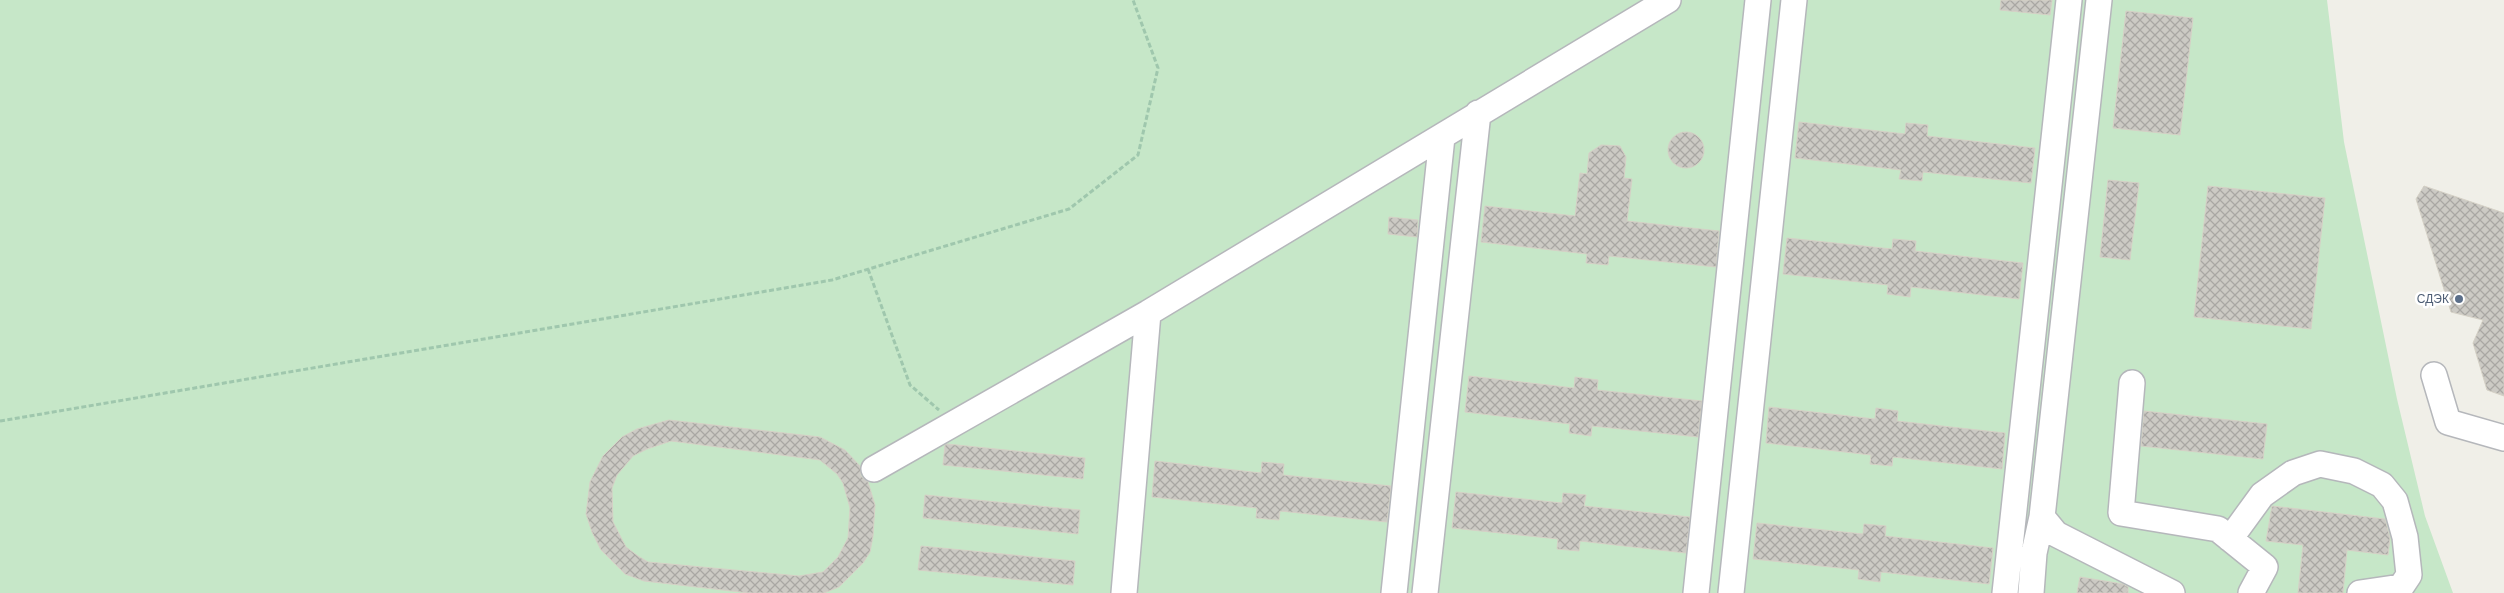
<svg xmlns="http://www.w3.org/2000/svg" width="2504" height="593" viewBox="0 0 2504 593" font-family="Arial,sans-serif">
<style>
.pitch{fill:#c6e7c8}
.building{fill:url(#building-cross-hatch);stroke:#d5d1c6;fill-rule:evenodd}
.lines{fill:none;stroke-linecap:round;stroke-linejoin:round}
.minor-casing{stroke:#b5b7bb;stroke-width:28}
.path{stroke:#9fc7ad;stroke-width:3;stroke-dasharray:5 2.5;stroke-linecap:butt}
.minor{stroke:#fff;stroke-width:25}
.service-dot{fill:#5c6f8a;stroke:#fff;stroke-width:2}
.labels{text-anchor:middle;stroke-width:5;stroke-linejoin:round;paint-order:stroke}
.service-label{font-size:12px;fill:#4e5e75;stroke:#fff;text-anchor:end}
</style>
<defs>
<pattern id="building-cross-hatch" width="8" height="8" patternUnits="userSpaceOnUse" patternTransform="scale(1.25)"><rect width="8" height="8" fill="#cccac4"/><path d="M0 0l8 8M0 8l8-8" fill="none" stroke="#a9a7a3"/></pattern>
</defs>
<rect width="100%" height="100%" fill="#f0efe8"/>
<path class="pitch" d="M 0,0 L 2327,0 L 2344,142 L 2397,399 L 2425,516 L 2453,593 L 0,593 Z"/>
<path class="building" d="M 2001,0 L 2052,0 L 2050,15 L 2000,10 Z
M 2126,11 L 2193,18 L 2180,135 L 2113,128 Z
M 1799,122 L 1905,134 L 1906,123 L 1928,125 L 1927,136 L 2035,148 L 2031,183 L 1923,172 L 1922,181 L 1899,179 L 1901,170 L 1795,158 Z
M1668 150a18 18 0 1 1 36 0a18 18 0 1 1-36 0Z
M 1601,145 L 1620,146 L 1626,157 L 1624,178 L 1632,179 L 1627,221 L 1719,231 L 1716,267 L 1609,256 L 1608,265 L 1586,263 L 1587,254 L 1481,242 L 1485,206 L 1575,216 L 1580,173 L 1587,174 L 1589,153 Z
M 2108,180 L 2139,183 L 2130,260 L 2100,257 Z
M 2208,186 L 2325,198 L 2311,329 L 2194,317 Z
M 2424,186 L 2504,213 L 2504,396 L 2487,390 L 2473,343 L 2483,320 L 2451,312 L 2416,199 Z
M 1389,217 L 1418,220 L 1417,237 L 1388,234 Z
M 1787,238 L 1892,249 L 1893,239 L 1916,241 L 1915,251 L 2023,263 L 2019,299 L 1911,287 L 1910,297 L 1887,294 L 1888,285 L 1783,274 Z
M 1469,376 L 1574,388 L 1575,377 L 1598,380 L 1597,390 L 1702,401 L 1698,437 L 1592,426 L 1591,436 L 1569,433 L 1570,424 L 1465,412 Z
M 1769,407 L 1875,419 L 1876,408 L 1898,411 L 1897,421 L 2005,433 L 2002,469 L 1893,457 L 1892,466 L 1870,464 L 1871,455 L 1766,443 Z
M 2144,411 L 2267,424 L 2263,459 L 2141,446 Z
M 669,420 L 820,437 L 845,450 L 860,466 L 861,476 L 868,482 L 875,505 L 873,536 L 870,552 L 863,563 L 839,587 L 824,593 L 749,593 L 644,581 L 625,574 L 601,550 L 592,532 L 586,514 L 590,482 L 603,456 L 622,437 L 637,429 ZM 671,441 L 820,460 L 837,474 L 843,483 L 850,508 L 848,538 L 838,557 L 823,572 L 799,576 L 648,562 L 638,556 L 626,547 L 613,522 L 612,488 L 617,475 L 633,456 L 647,449 Z
M 947,444 L 1085,458 L 1083,479 L 943,465 L 945,445 Z
M 1155,461 L 1261,473 L 1262,462 L 1284,464 L 1283,475 L 1391,486 L 1387,522 L 1280,511 L 1279,520 L 1256,518 L 1257,508 L 1152,497 Z
M 1456,492 L 1562,503 L 1563,493 L 1586,495 L 1584,506 L 1690,517 L 1686,553 L 1580,541 L 1579,551 L 1557,549 L 1558,539 L 1452,528 Z
M 925,495 L 1080,510 L 1078,534 L 923,518 Z
M 2272,506 L 2385,519 L 2390,538 L 2388,555 L 2347,550 L 2343,593 L 2298,593 L 2303,545 L 2266,541 Z
M 1757,523 L 1863,534 L 1864,524 L 1886,526 L 1885,536 L 1993,548 L 1989,584 L 1881,572 L 1880,582 L 1858,579 L 1859,570 L 1753,559 Z
M 921,546 L 1075,561 L 1073,585 L 918,570 Z
M 2080,577 L 2123,584 L 2128,587 L 2128,593 L 2077,593 Z"/>
<g class="lines">
<defs>
<path id="minor" d="M 2099,0 L 2042,517 L 2056,534 L 2172,593
M 2434,375 L 2448,422 L 2504,438
M 2132,383 L 2121,513 L 2218,529 L 2265,567 L 2251,593
M 874,469 L 1148,313 L 1668,0
M 2230,539 L 2262,495 L 2293,473 L 2320,464 L 2354,471 L 2382,485 L 2395,501 L 2405,537 L 2409,575 L 2401,587 L 2360,593
M 1124,593 L 1148,313
M 1394,593 L 1442,137
M 1425,593 L 1478,113
M 1696,593 L 1758,0
M 1731,593 L 1794,0
M 2005,593 L 2069,0
M 2031,593 L 2034,553 L 2042,517"/>
</defs>
<use href="#minor" class="minor-casing"/>
<path class="path" d="M 868,269 L 910,385 L 939,410
M 0,421 L 832,280 L 1069,209 L 1138,155 L 1158,68 L 1133,0"/>
<use href="#minor" class="minor"/>
</g>
<circle class="service-dot" cx="2459" cy="299" r="5"/>
<g class="labels">
<g class="service-label">
<text x="2449" y="303">СДЭК</text>
</g>
</g>
</svg>
